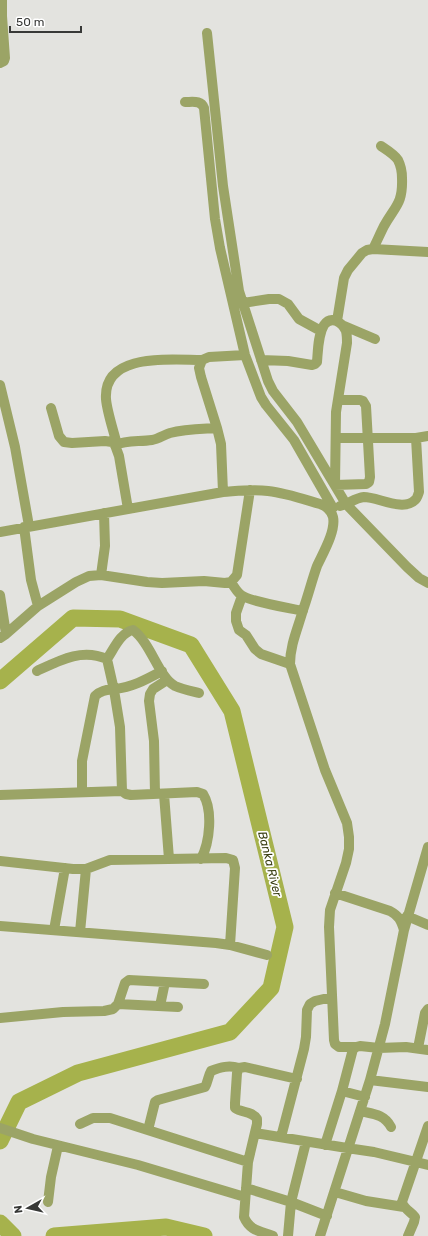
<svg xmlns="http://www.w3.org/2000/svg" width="428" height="1236" viewBox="0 0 428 1236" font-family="Rubik,sans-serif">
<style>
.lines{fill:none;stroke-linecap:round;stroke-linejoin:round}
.river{stroke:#a6b24c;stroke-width:17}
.street{stroke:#9ba466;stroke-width:10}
.labels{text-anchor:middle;stroke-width:3.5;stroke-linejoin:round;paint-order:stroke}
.water-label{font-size:12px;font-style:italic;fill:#373c11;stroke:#fff}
</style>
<rect width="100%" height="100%" fill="#e3e3df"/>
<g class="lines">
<path class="river" d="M 0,681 L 73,618 L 120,619 L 191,645 L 232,711 L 285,927 L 271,988 L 230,1032 L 78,1073 L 19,1102 L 0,1141
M 0,1223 L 13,1236
M 54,1236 L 166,1227 L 204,1236"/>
<path class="street" d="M 207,33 L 223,186 L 239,291 L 268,381 L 273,391 L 297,422 L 346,504 L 407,567 L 419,578 L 428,583
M 0,63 L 4,61 L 5,58 L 2,16 L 2,0
M 185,102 C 193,102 201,100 204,108 L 215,219 L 220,248 L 245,355 L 261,397 L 266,405 L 294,440 L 333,508
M 373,249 C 377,241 380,234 384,226 C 395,206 403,204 402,178 C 402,171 401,166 398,160 C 394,154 387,150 381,146
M 243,303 L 269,299 L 279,299 L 288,304 L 299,319 L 321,331
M 337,321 L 344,278 L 348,270 L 362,253 L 367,250 L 373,249 L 428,252
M 342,325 L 375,339
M 261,360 L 288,361 L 312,365 L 315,364 L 317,362 C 318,350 318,335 324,325 C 331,315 342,322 346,331 C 347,335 347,339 347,343 L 336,412 L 335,485 L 366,484 L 369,482 L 370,477 L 366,406 L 363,401 L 360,400 L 338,400
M 0,385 L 15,447 L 29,526
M 51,408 L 59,436 L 64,442 L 72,443 L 105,441 L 112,442 L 115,445 L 119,456 L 128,509
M 336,438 L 416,438 L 428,436
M 115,445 C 127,440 139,442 152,440 C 158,439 164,435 170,433 C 185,429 202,429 217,428
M 117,445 C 114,432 107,412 106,399 C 103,352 171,360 202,360
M 223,492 L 221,444 L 217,428 L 201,377 L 199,368 L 202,360 L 209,357 L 245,355
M 340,506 C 348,504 355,498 364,497 C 378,497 403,512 415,500 C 417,499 418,495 419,492 L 416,438
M 24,527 L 31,580 L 38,606
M 0,532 L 223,492 C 238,491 253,489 268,491 C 286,493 303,499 320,504 C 326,506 331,510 333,517 C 336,531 323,553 317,566 C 312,580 308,596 303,610 C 298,628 290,645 290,664 L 325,770 L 347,823 L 349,837 L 349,849 L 346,863 L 330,910 L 329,927 L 334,1040 L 335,1044 L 339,1047 L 356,1047
M 101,575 L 105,546 L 104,513
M 231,582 C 234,587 237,592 241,595 C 250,602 290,608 303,611
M 0,595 L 6,634
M 242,596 L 236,613 L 236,621 L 239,630 L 246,635 L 255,649 L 261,654 L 290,664
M 0,638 L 6,634 L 38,606 L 76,582 L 89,576 L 101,575 L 147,582 L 162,583 L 204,581 L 225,583 L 231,582 L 237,575 L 250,490
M 107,659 C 114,649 120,633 133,630 C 151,643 159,678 175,686 C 182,689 191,691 199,693
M 37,671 C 60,660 82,648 107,659 L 114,690 L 120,727 L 122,791 L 126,794 L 131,795 L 197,792 L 203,794 C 213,810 210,842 201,859
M 82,792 L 82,761 L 95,696 C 101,690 107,690 115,689 C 133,687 147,679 162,671
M 155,794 L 154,741 L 149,701 L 150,694 L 153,689 L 167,680
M 164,794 L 169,859
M 0,795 L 122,791
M 0,861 L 73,869 L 86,869 L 110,860 L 226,858 L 233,860 L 235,868 L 230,945
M 335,893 L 390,911 C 399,916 401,920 404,930
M 407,916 L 428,925
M 0,926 L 216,943 L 230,945 L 267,955
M 54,930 L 65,868
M 80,932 L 86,869
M 118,1004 L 178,1007
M 160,1006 L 165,982
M 0,1018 L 63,1012 L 104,1011 L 113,1009 L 118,1004 L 125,983 L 129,980 L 204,984
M 418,1048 L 425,1013 L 428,1009
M 370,1080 L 428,1087
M 342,1091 L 365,1097
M 360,1111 C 373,1114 384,1114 391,1127
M 80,1124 L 93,1118 L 110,1118 L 248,1162
M 0,1128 L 33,1139 L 138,1165 L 245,1197
M 148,1130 L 155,1102 L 158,1100 L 205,1087 C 208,1082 208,1076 211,1071 C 221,1067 229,1065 239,1068
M 255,1133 L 347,1148 L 374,1152 L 428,1165
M 281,1137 L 304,1049 L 306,1037 L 307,1010 L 310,1004 L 315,1001 L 332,997
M 325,1145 L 342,1091 L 353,1049 L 356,1047 L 360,1046 L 379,1048 L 406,1047 L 428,1050
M 246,1188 L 291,1202 L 327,1216
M 335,1192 L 366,1201 L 404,1207
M 48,1202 L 51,1177 L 58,1146
M 273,1236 C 260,1231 250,1231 244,1217 L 248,1162 L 257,1124 L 257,1119 C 252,1111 242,1113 235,1108 L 235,1103 L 237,1073 L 239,1068 L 245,1067 L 297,1079
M 288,1236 L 291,1202 L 306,1142
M 320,1236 L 370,1080 L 385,1024 L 404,930 L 428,847
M 408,1236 L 414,1222 L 415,1217 C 411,1212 404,1209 402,1202 L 428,1126"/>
</g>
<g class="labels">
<g class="water-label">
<text transform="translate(270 864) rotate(76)" y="4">Banka River</text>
</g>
</g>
<g transform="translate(28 1208) rotate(262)" stroke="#ffffff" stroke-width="3" paint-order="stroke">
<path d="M0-3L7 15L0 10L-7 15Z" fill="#383937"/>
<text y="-6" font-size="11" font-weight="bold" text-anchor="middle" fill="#383937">N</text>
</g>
<path d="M10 26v6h71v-6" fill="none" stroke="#383937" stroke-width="2"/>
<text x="16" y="26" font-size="12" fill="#383937" stroke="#ffffff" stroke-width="3" paint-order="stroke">50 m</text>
</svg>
